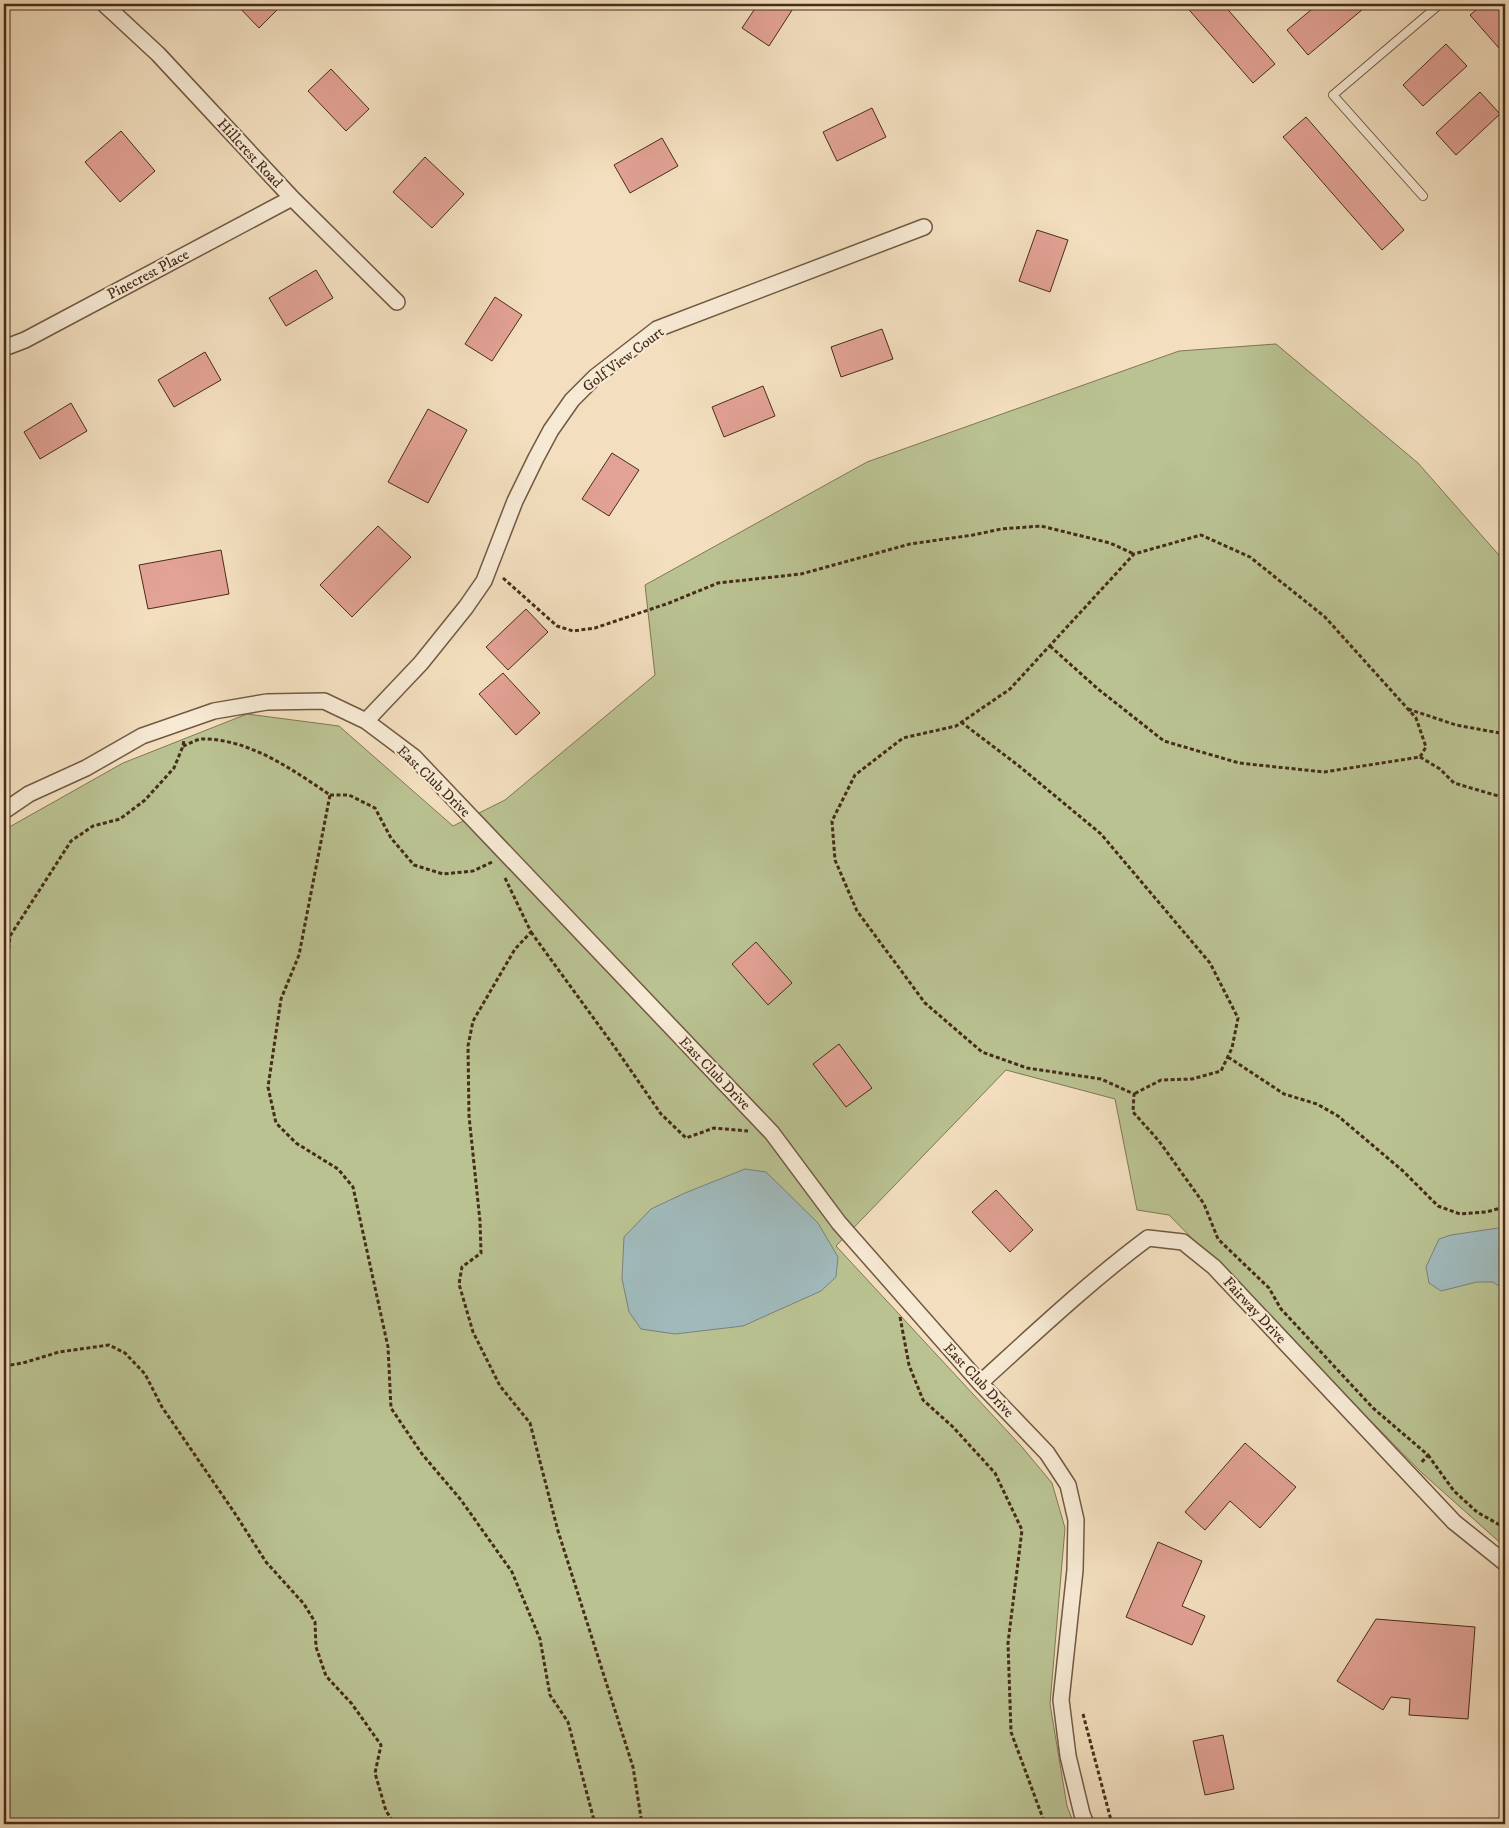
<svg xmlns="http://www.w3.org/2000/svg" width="1509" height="1828" viewBox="0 0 1509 1828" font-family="'IM FELL DW Pica',serif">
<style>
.green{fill:#bac292;stroke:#807756}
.water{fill:#a0babc;stroke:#7c817b}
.building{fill:#e2a295;stroke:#462c19}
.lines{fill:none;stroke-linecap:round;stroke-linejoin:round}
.lane-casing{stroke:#715942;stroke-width:10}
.street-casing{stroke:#715942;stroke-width:18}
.path{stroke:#462c19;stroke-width:3;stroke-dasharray:4 2.5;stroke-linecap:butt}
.lane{stroke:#f7ead5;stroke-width:8}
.street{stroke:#f7ead5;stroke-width:15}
.labels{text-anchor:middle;stroke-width:4.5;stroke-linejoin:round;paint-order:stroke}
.street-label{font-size:15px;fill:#462c19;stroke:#f7ead5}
</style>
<rect width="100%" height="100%" fill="#f3dfbf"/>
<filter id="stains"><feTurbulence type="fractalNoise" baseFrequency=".004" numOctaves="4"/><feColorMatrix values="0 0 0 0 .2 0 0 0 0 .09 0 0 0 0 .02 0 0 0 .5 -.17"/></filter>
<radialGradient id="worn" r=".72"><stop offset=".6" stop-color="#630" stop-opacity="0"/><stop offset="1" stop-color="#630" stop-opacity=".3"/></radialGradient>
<path class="green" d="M 1276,344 L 1418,463 L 1505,562 L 1505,1547 L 1422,1473 L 1169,1215 L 1137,1210 L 1115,1099 L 1006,1070 L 836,1246 L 1022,1447 L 1052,1483 L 1065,1528 L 1050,1704 L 1067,1806 L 1074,1824 L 4,1824 L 4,830 L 123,763 L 247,714 L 339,726 L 453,826 L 505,800 L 655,675 L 645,585 L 867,462 L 1179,351 Z"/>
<path class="water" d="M 745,1169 L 766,1172 L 818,1223 L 838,1257 L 836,1277 L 821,1291 L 743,1326 L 675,1334 L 641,1329 L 629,1312 L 622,1279 L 624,1237 L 651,1209 L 685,1193 Z
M 1505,1227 L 1505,1290 L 1493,1282 L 1477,1282 L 1441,1291 L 1429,1283 L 1426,1267 L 1439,1239 L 1451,1235 Z"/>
<path class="building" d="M 236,4 L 280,4 L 282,5 L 259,28 Z
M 758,4 L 796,4 L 769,46 L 742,28 Z
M 1184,4 L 1223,4 L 1275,64 L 1253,83 Z
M 1318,4 L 1369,4 L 1308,55 L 1287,30 Z
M 1483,4 L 1500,4 L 1505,10 L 1505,55 L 1470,15 Z
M 1446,44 L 1467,66 L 1423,106 L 1403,85 Z
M 331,69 L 369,109 L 346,131 L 308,91 Z
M 1480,92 L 1500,114 L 1456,155 L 1436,133 Z
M 872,108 L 886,137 L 837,161 L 823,132 Z
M 1306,117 L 1404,230 L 1382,250 L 1283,137 Z
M 121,131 L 155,171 L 120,202 L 85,162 Z
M 662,138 L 678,166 L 630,193 L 614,165 Z
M 425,157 L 464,194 L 432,228 L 393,192 Z
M 1037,230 L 1068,240 L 1050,292 L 1019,281 Z
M 316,270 L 333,298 L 286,326 L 269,298 Z
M 495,297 L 522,315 L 492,361 L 465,344 Z
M 882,329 L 893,359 L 841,377 L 831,347 Z
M 205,352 L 221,380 L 174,407 L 158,380 Z
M 763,386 L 775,416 L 724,437 L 712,407 Z
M 71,403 L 87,431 L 40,459 L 24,432 Z
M 428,409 L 467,430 L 428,503 L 388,482 Z
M 612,453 L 639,470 L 609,516 L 582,499 Z
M 4,465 L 9,483 L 4,485 Z
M 378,526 L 411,557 L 352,617 L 320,585 Z
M 221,550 L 229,594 L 148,609 L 139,565 Z
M 526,609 L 548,632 L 508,670 L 486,647 Z
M 503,673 L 540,713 L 516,735 L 479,694 Z
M 756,942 L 792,983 L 768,1005 L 732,964 Z
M 839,1044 L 872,1088 L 846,1107 L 813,1064 Z
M 996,1190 L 1033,1230 L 1010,1252 L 972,1212 Z
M 1245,1443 L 1296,1487 L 1260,1528 L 1230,1501 L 1205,1530 L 1185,1512 Z
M 1158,1542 L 1202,1561 L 1182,1606 L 1205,1616 L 1192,1645 L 1126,1617 Z
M 1376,1619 L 1475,1627 L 1468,1719 L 1409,1715 L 1410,1699 L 1391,1697 L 1383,1710 L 1337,1681 Z
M 1223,1735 L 1234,1789 L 1205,1795 L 1193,1741 Z"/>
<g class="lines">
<defs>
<path id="lane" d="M 1423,196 L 1333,95 L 1440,4"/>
<path id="street" d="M 104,4 L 158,54 L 292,198 L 397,302
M 4,348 L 25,340 L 292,198
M 366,721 L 421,663 L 466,607 L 484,581 L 515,501 L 536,458 L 551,430 L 572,400 L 595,377 L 657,329 L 924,227
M 4,811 L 29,794 L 86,768 L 142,736 L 214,711 L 267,702 L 324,701 L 366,721 L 414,757 L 772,1133 L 839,1223 L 980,1383 L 1047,1453 L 1068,1485 L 1076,1520 L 1075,1570 L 1061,1700 L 1068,1756 L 1082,1814 L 1086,1824
M 980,1383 C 1035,1333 1089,1282 1148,1238 L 1183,1242 L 1214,1267 L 1454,1522 L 1505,1563"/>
</defs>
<use href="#lane" class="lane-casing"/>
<use href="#street" class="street-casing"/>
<path class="path" d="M 503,578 L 557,626 L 573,631 L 595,628 L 669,603 L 718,583 L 801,574 L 910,544 L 973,535 L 1001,529 L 1041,526 L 1110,543 L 1134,554
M 1050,646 L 1098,689 L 1164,741 L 1239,763 L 1324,772 L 1420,757 L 1426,747 L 1416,718 L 1325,617 L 1250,557 L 1201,535 L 1134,554 L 1010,689 L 956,726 L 903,738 L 855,775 L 832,821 L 835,860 L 857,911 L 925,1003 L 982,1052 L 1027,1068 L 1101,1079 L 1134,1094 L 1133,1112 L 1159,1141 L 1204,1204 L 1218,1239 L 1269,1288 L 1281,1309 L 1373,1408 L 1428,1455 L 1421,1463
M 1408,709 L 1456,725 L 1505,734
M 961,722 L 1019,766 L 1101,834 L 1210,963 L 1238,1018 L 1232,1048 L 1221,1071 L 1192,1079 L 1161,1080 L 1134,1094
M 183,746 C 189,744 198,738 205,739 C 251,740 293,770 330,795 L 299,955 L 281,999 L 268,1087 L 276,1123 L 296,1143 L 338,1169 L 353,1187 L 388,1347 L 391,1408 L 422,1454 L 461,1500 L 512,1572 L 540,1639 L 550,1695 L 568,1722 L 595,1824
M 1420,757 L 1440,769 L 1454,783 L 1505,798
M 330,795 L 349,795 L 375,808 L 391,838 L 414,865 L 443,874 L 473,871 L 492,862
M 505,878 L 531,932 L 515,949 L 473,1021 L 468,1046 L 469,1116 L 480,1221 L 481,1253 L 462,1267 L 459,1284 L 473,1332 L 500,1386 L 530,1423 L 558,1531 L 633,1767 L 642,1824
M 531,932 L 616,1049 L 661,1114 L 686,1138 L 714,1128 L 748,1131
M 4,994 L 10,936 L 71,841 L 93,826 L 120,819 L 145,800 L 174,768 L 183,746 L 184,739
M 1228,1057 L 1284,1094 L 1317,1104 L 1338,1116 L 1403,1171 L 1438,1206 L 1460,1214 L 1486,1212 L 1505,1207
M 900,1317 L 909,1365 L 923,1400 L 953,1427 L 995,1473 L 1022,1530 L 1008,1643 L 1011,1732 L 1045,1824
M 4,1366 L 23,1363 L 59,1352 L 109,1345 L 125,1353 L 145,1374 L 162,1407 L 234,1512 L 266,1562 L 304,1604 L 315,1622 L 316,1647 L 326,1676 L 352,1704 L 381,1745 L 375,1773 L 386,1811 L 395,1824
M 1428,1455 L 1454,1491 L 1477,1512 L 1505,1528
M 1083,1714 L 1112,1824"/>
<use href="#lane" class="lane"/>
<use href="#street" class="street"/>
</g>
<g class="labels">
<g class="street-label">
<text transform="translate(250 153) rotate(47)" y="5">Hillcrest Road</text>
<text transform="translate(148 274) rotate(-28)" y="5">Pinecrest Place</text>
<text transform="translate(623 359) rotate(-37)" y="5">Golf View Court</text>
<text transform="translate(434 781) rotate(44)" y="5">East Club Drive</text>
<text transform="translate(715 1073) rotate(46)" y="5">East Club Drive</text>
<text transform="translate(1255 1310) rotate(47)" y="5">Fairway Drive</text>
<text transform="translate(979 1380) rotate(47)" y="5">East Club Drive</text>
</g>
</g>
<rect width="1509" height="1828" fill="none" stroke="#f3dfbf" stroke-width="20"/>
<rect x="5" y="5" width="1499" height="1818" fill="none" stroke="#462c19" stroke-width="2.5"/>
<rect x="10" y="10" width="1489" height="1808" fill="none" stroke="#462c19"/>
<rect width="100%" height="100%" filter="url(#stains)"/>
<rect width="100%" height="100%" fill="url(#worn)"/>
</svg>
